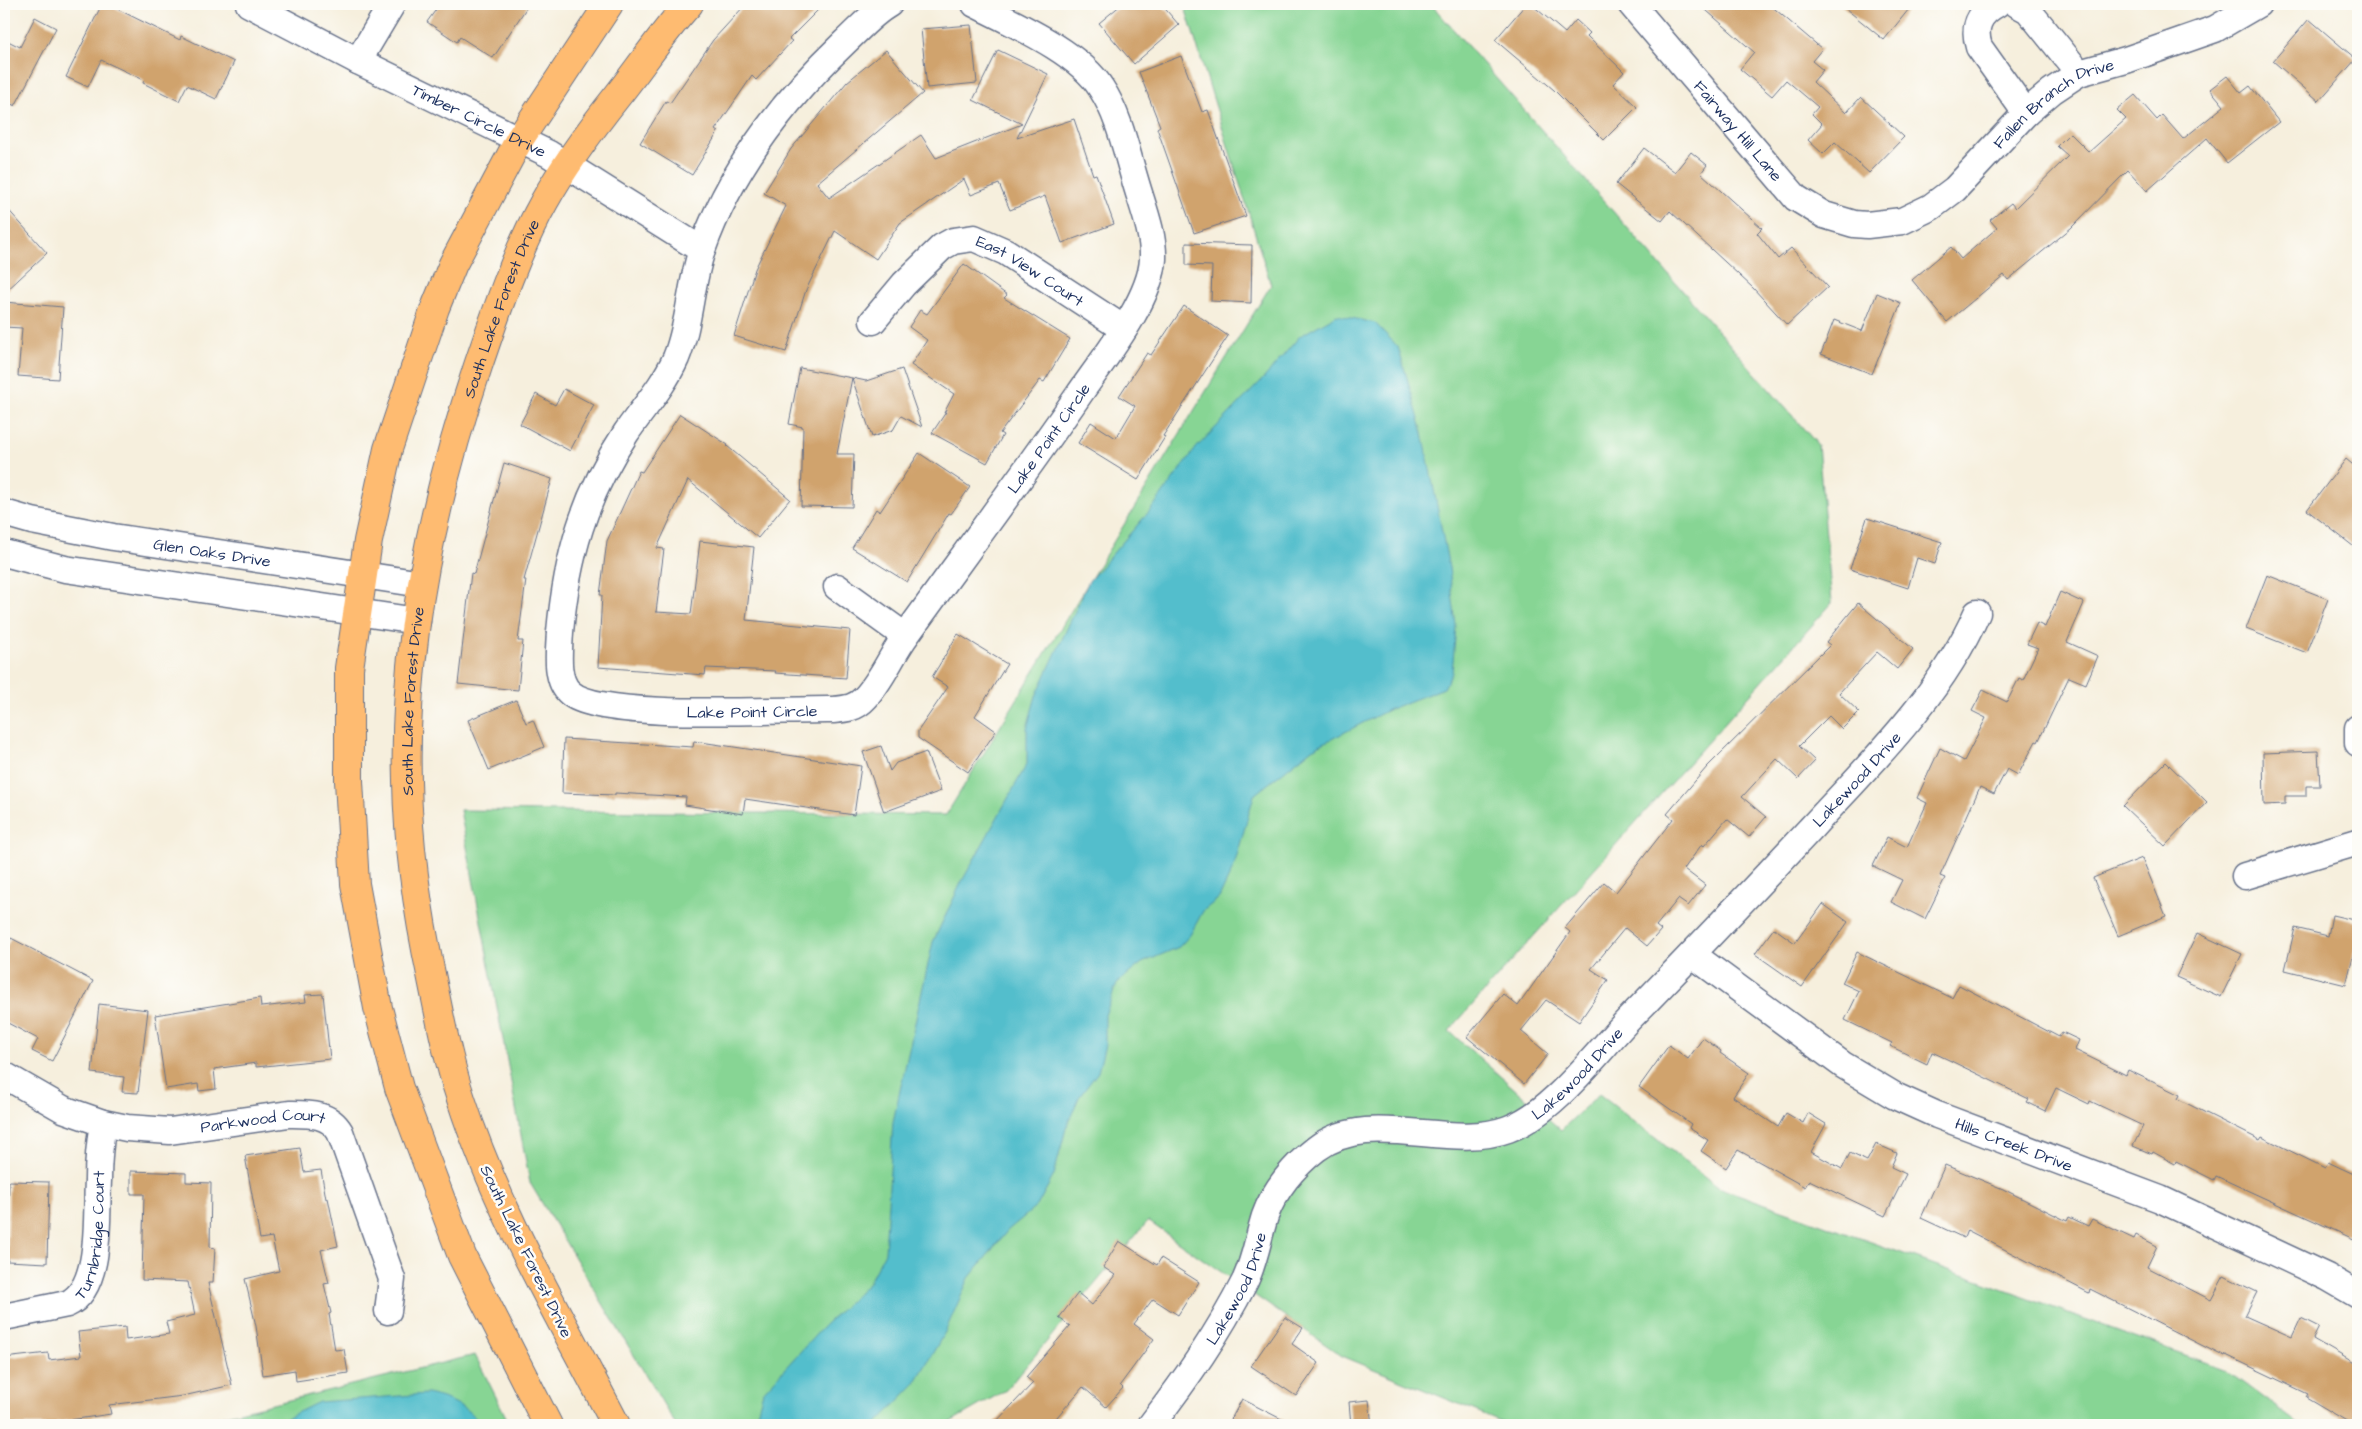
<svg xmlns="http://www.w3.org/2000/svg" width="2362" height="1429" viewBox="0 0 2362 1429" font-family="'Architects Daughter',sans-serif">
<style>
.green{fill:#87d594;stroke:#518279}
.water{fill:#52becc;stroke:#367695}
.building{fill:#d0a36d}
.lines{fill:none;stroke-linecap:round;stroke-linejoin:round}
.minor-casing{stroke:#68728a;stroke-width:29}
.major-casing{stroke:#68728a;stroke-width:30}
.minor{stroke:#fff;stroke-width:26}
.major{stroke:#febb71;stroke-width:28}
.labels{text-anchor:middle;stroke-width:5;stroke-linejoin:round;paint-order:stroke}
.street-label{font-size:16px;fill:#1b2f5e;stroke:#fdfcf7}
</style>
<rect width="100%" height="100%" fill="#fdfcf7"/>
<filter id="ink" filterUnits="userSpaceOnUse"><feTurbulence type="fractalNoise" baseFrequency=".02" numOctaves="2"/><feDisplacementMap in="SourceGraphic" scale="10" xChannelSelector="R" yChannelSelector="G"/><feConvolveMatrix kernelMatrix="1 2 1 2 8 2 1 2 1" color-interpolation-filters="sRGB"/></filter>
<filter id="wash" filterUnits="userSpaceOnUse"><feTurbulence type="fractalNoise" baseFrequency=".0096" numOctaves="4" result="noise"/><feDisplacementMap in="SourceGraphic" scale="20" xChannelSelector="R" yChannelSelector="G"/><feGaussianBlur stdDeviation="1.12" result="paint"/><feColorMatrix in="noise" values="0 0 0 0 0 0 0 0 0 0 0 0 0 0 0 0 0 1.4 0 .05"/><feComposite in="paint" operator="in"/></filter>
<g filter="url(#wash)">
<rect width="100%" height="100%" fill="#f6efdd"/>
<path class="green" d="M 1184,4 L 1431,4 L 1818,445 L 1832,603 L 1449,1031 L 1561,1130 L 1599,1094 L 1718,1187 L 2224,1369 L 2300,1425 L 1510,1425 L 1342,1356 L 1148,1221 L 1006,1390 L 945,1425 L 676,1425 L 530,1183 L 460,810 L 946,815 L 1271,285 Z
M 475,1355 L 510,1425 L 183,1425 L 223,1416 Z"/>
<path class="water" d="M 1337,315 L 1375,323 L 1398,347 L 1423,433 L 1449,568 L 1456,626 L 1452,673 L 1444,688 L 1390,709 L 1312,749 L 1254,795 L 1234,866 L 1219,898 L 1203,911 L 1190,935 L 1179,947 L 1142,963 L 1117,983 L 1105,1015 L 1105,1045 L 1098,1072 L 1079,1097 L 1066,1128 L 1054,1175 L 1037,1206 L 1008,1230 L 969,1278 L 945,1332 L 914,1385 L 875,1425 L 754,1425 L 763,1392 L 824,1326 L 868,1284 L 885,1252 L 893,1122 L 933,942 L 961,883 L 1027,764 L 1027,728 L 1036,696 L 1089,581 L 1153,507 L 1197,447 L 1264,378 L 1300,336 Z
M 427,1394 C 450,1399 467,1406 481,1425 L 262,1425 L 286,1418 L 319,1402 Z"/>
<g id="blocks">
<path class="building" d="M 102,4 L 107,4 L 180,40 L 181,36 L 234,62 L 216,99 L 187,85 L 179,101 L 143,83 L 144,80 L 101,60 L 88,87 L 66,77 Z
M 440,4 L 529,4 L 493,58 L 460,37 L 457,42 L 427,22 Z
M 746,4 L 824,4 L 789,39 L 792,41 L 756,80 L 752,76 L 715,130 L 718,132 L 692,175 L 640,143 L 666,101 L 670,103 L 713,40 Z
M 1122,4 L 1161,4 L 1179,25 L 1134,64 L 1099,23 Z
M 1526,4 L 1531,4 L 1565,33 L 1576,20 L 1590,33 L 1587,36 L 1624,72 L 1613,84 L 1637,107 L 1604,140 L 1554,90 L 1495,40 Z
M 1699,4 L 1769,4 L 1822,49 L 1812,61 L 1823,70 L 1813,82 L 1846,113 L 1861,97 L 1904,137 L 1869,173 L 1835,142 L 1823,154 L 1808,140 L 1822,124 L 1812,114 L 1818,107 L 1786,80 L 1772,96 L 1740,69 L 1754,52 Z
M 1840,4 L 1913,4 L 1884,40 Z
M 35,17 L 56,28 L 15,106 L 4,100 L 4,39 L 20,47 Z
M 2309,19 L 2356,59 L 2319,101 L 2273,61 Z
M 971,25 L 977,83 L 927,88 L 921,29 Z
M 886,50 L 923,93 L 817,183 L 829,198 L 921,135 L 936,158 L 1022,124 L 973,100 L 998,50 L 1048,74 L 1017,138 L 1074,119 L 1093,175 L 1096,174 L 1114,224 L 1062,243 L 1045,196 L 1010,210 L 999,184 L 971,195 L 964,179 L 900,223 L 876,259 L 835,231 L 806,290 L 786,352 L 734,336 L 755,269 L 786,206 L 764,193 L 791,149 L 847,82 Z
M 1181,56 L 1202,112 L 1208,110 L 1246,216 L 1194,233 L 1157,128 L 1160,126 L 1139,72 Z
M 2227,76 L 2241,93 L 2250,86 L 2279,122 L 2227,163 L 2207,138 L 2147,191 L 2128,170 L 2071,228 L 2008,280 L 2004,275 L 1947,322 L 1912,280 L 1951,247 L 1961,259 L 1997,228 L 1990,220 L 2011,203 L 2015,208 L 2068,156 L 2057,146 L 2070,133 L 2089,152 L 2126,119 L 2117,110 L 2135,95 L 2157,120 L 2162,115 L 2183,139 L 2224,106 L 2210,89 Z
M 1644,148 L 1675,172 L 1691,152 L 1707,165 L 1701,173 L 1762,228 L 1757,233 L 1778,259 L 1791,248 L 1828,287 L 1787,325 L 1753,288 L 1670,211 L 1662,221 L 1616,184 Z
M 4,205 L 47,253 L 4,293 Z
M 1186,243 L 1252,245 L 1251,303 L 1211,301 L 1212,266 L 1186,265 Z
M 964,264 L 1007,295 L 1004,298 L 1070,339 L 1044,382 L 1040,380 L 1000,433 L 1003,435 L 987,463 L 932,433 L 946,412 L 944,413 L 954,394 L 911,365 L 927,340 L 909,327 L 920,310 L 927,314 Z
M 1877,293 L 1901,303 L 1872,374 L 1821,354 L 1834,320 L 1862,331 Z
M 4,302 L 63,307 L 58,379 L 18,376 L 22,328 L 4,327 Z
M 1184,306 L 1228,336 L 1163,436 L 1165,437 L 1138,480 L 1078,443 L 1091,422 L 1116,438 L 1135,406 L 1119,396 L 1147,353 L 1151,355 Z
M 800,368 L 852,378 L 837,454 L 854,454 L 852,507 L 801,506 L 803,427 L 789,424 Z
M 902,369 L 922,427 L 901,416 L 893,430 L 872,437 L 852,378 L 866,381 Z
M 564,389 L 594,405 L 570,451 L 520,424 L 536,394 L 555,405 Z
M 680,414 L 728,445 L 727,446 L 790,499 L 758,538 L 688,480 L 657,548 L 664,549 L 656,612 L 691,614 L 700,541 L 754,547 L 746,620 L 850,630 L 846,678 L 775,673 L 776,671 L 706,668 L 705,675 L 598,667 L 602,595 L 600,595 L 607,541 L 639,471 L 642,472 Z
M 919,453 L 970,487 L 951,514 L 949,513 L 907,582 L 852,548 L 876,509 L 880,512 Z
M 2346,459 L 2358,469 L 2358,550 L 2307,510 Z
M 504,463 L 552,479 L 524,580 L 526,580 L 518,641 L 523,641 L 518,690 L 458,684 L 471,573 L 474,574 Z
M 1867,518 L 1942,542 L 1935,564 L 1917,558 L 1908,588 L 1850,569 Z
M 2267,575 L 2328,599 L 2307,653 L 2246,629 Z
M 2060,592 L 2084,603 L 2067,642 L 2098,656 L 2086,684 L 2069,677 L 2038,742 L 2036,741 L 2018,775 L 2007,769 L 1994,794 L 1980,787 L 1940,876 L 1945,878 L 1925,919 L 1891,902 L 1902,880 L 1873,866 L 1887,837 L 1907,847 L 1927,803 L 1917,798 L 1940,748 L 1964,761 L 1986,718 L 1972,711 L 1983,690 L 2007,702 L 2019,678 L 2023,680 L 2038,648 L 2027,644 L 2037,623 L 2045,627 Z
M 1858,603 L 1913,649 L 1897,669 L 1877,652 L 1839,693 L 1859,712 L 1842,729 L 1829,716 L 1799,746 L 1815,761 L 1798,779 L 1777,759 L 1742,797 L 1766,817 L 1749,837 L 1727,819 L 1704,846 L 1702,844 L 1684,869 L 1705,885 L 1688,906 L 1678,899 L 1656,926 L 1661,930 L 1647,946 L 1625,928 L 1591,969 L 1608,980 L 1579,1022 L 1546,1000 L 1521,1031 L 1548,1054 L 1524,1084 L 1467,1037 L 1503,994 L 1518,1006 L 1570,932 L 1565,928 L 1604,882 L 1616,892 L 1673,819 L 1667,814 L 1707,767 L 1830,645 L 1826,642 Z
M 958,634 L 1007,664 L 975,716 L 996,731 L 968,772 L 918,738 L 918,731 L 948,687 L 932,677 Z
M 516,700 L 526,723 L 533,720 L 544,747 L 489,770 L 468,720 Z
M 564,739 L 693,747 L 694,741 L 861,766 L 854,815 L 745,799 L 743,814 L 685,805 L 686,797 L 615,793 L 615,795 L 562,793 Z
M 881,746 L 890,771 L 896,763 L 926,752 L 941,791 L 884,812 L 863,752 Z
M 2318,751 L 2320,786 L 2306,786 L 2306,796 L 2285,796 L 2285,804 L 2264,805 L 2263,753 Z
M 2166,762 L 2207,802 L 2165,846 L 2123,806 Z
M 2142,858 L 2166,916 L 2118,936 L 2093,878 Z
M 1823,904 L 1848,922 L 1802,987 L 1755,954 L 1774,928 L 1795,943 Z
M 2332,915 L 2358,921 L 2358,935 L 2346,985 L 2285,970 L 2295,928 L 2328,936 Z
M 2197,933 L 2242,954 L 2221,997 L 2176,977 Z
M 11,938 L 93,981 L 52,1061 L 32,1051 L 38,1039 L 4,1021 L 4,951 Z
M 1857,952 L 1952,998 L 1959,985 L 2059,1037 L 2062,1032 L 2079,1040 L 2075,1050 L 2126,1075 L 2128,1070 L 2180,1095 L 2178,1099 L 2260,1140 L 2262,1137 L 2325,1168 L 2328,1162 L 2358,1176 L 2358,1241 L 2216,1176 L 2214,1180 L 2176,1161 L 2175,1164 L 2153,1152 L 2152,1154 L 2133,1146 L 2143,1126 L 2090,1101 L 2089,1104 L 2056,1088 L 2045,1111 L 2027,1102 L 2029,1099 L 1947,1059 L 1932,1052 L 1927,1064 L 1890,1046 L 1892,1043 L 1845,1020 L 1859,991 L 1842,983 Z
M 323,994 L 330,1059 L 256,1067 L 256,1063 L 214,1069 L 216,1089 L 199,1091 L 198,1084 L 166,1089 L 155,1015 L 260,998 L 261,1007 L 306,1002 L 305,995 Z
M 99,1004 L 148,1010 L 138,1093 L 122,1092 L 124,1077 L 92,1073 Z
M 1703,1038 L 1721,1051 L 1720,1053 L 1749,1073 L 1733,1097 L 1778,1127 L 1786,1113 L 1803,1123 L 1808,1113 L 1826,1124 L 1811,1152 L 1842,1169 L 1850,1153 L 1867,1161 L 1876,1144 L 1897,1153 L 1891,1167 L 1906,1174 L 1885,1216 L 1809,1180 L 1805,1187 L 1738,1150 L 1726,1168 L 1701,1151 L 1708,1140 L 1689,1128 L 1691,1124 L 1639,1087 L 1669,1045 L 1688,1059 Z
M 300,1148 L 304,1172 L 321,1170 L 326,1199 L 328,1198 L 338,1246 L 321,1250 L 329,1283 L 324,1284 L 331,1313 L 329,1314 L 335,1350 L 344,1349 L 348,1373 L 296,1381 L 295,1370 L 263,1375 L 256,1326 L 245,1279 L 279,1271 L 272,1237 L 260,1239 L 245,1156 Z
M 1945,1165 L 2003,1189 L 2067,1221 L 2069,1217 L 2088,1226 L 2092,1219 L 2134,1239 L 2136,1235 L 2157,1246 L 2147,1267 L 2211,1300 L 2224,1276 L 2257,1292 L 2245,1316 L 2292,1337 L 2301,1318 L 2319,1327 L 2313,1339 L 2358,1365 L 2358,1408 L 2350,1423 L 2306,1397 L 2308,1394 L 2226,1355 L 2225,1357 L 2090,1289 L 2089,1293 L 1967,1230 L 1964,1238 L 1921,1218 Z
M 131,1171 L 186,1173 L 186,1182 L 211,1183 L 210,1247 L 215,1248 L 213,1283 L 208,1283 L 232,1385 L 183,1396 L 109,1405 L 111,1414 L 56,1422 L 56,1425 L 5,1425 L 4,1358 L 48,1353 L 49,1360 L 81,1356 L 78,1332 L 125,1327 L 126,1340 L 169,1334 L 166,1322 L 195,1315 L 188,1282 L 142,1280 L 144,1194 L 131,1194 Z
M 9,1181 L 49,1182 L 47,1263 L 7,1261 Z
M 1119,1241 L 1157,1265 L 1161,1258 L 1199,1282 L 1178,1315 L 1153,1299 L 1134,1324 L 1154,1339 L 1120,1385 L 1123,1388 L 1106,1407 L 1083,1387 L 1050,1425 L 993,1425 L 1033,1383 L 1026,1377 L 1070,1326 L 1059,1318 L 1078,1293 L 1092,1305 L 1115,1275 L 1103,1267 Z
M 1285,1317 L 1303,1328 L 1292,1344 L 1319,1363 L 1296,1396 L 1251,1366 Z
M 1242,1399 L 1293,1425 L 1228,1425 Z
M 1369,1400 L 1372,1425 L 1351,1425 L 1349,1402 Z"/>
</g>
</g>
<g filter="url(#ink)">
<use href="#blocks" fill-opacity="0" stroke="#68728a" stroke-width="1"/>
<g class="lines">
<defs>
<g id="minor">
<path id="s1" d="M 249,4 L 358,61 L 549,154 L 702,250"/>
<path id="s2" d="M 889,4 C 873,13 859,29 845,42 C 784,100 730,170 702,250 C 690,285 690,324 676,358 C 663,387 643,408 626,433 C 584,497 567,556 560,632 C 559,651 555,680 570,693 C 601,721 784,709 833,710 C 846,709 856,708 865,698 C 882,680 892,654 907,634 C 964,555 1022,477 1078,396 C 1101,362 1151,301 1153,259 C 1154,233 1142,205 1135,180 C 1126,150 1119,115 1101,88 C 1079,52 1012,23 975,4"/>
<path id="s3" d="M 1631,4 L 1796,198 L 1824,215 L 1854,224 L 1867,225 L 1902,221 L 1931,207 L 1955,189 L 2026,113 L 2052,91 L 2079,73 L 2126,60 L 2215,29 L 2258,4"/>
<path d="M 1997,4 C 1978,14 1973,28 1979,47 L 2026,113"/>
<path d="M 2017,4 L 2028,10 L 2079,73"/>
<path d="M 358,61 L 392,4"/>
<path id="s4" d="M 873,321 L 904,284 L 942,247 L 953,241 L 974,238 L 1006,252 L 1124,329"/>
<path id="s5" d="M 4,513 L 32,521 L 113,537 L 422,584"/>
<path d="M 4,553 L 65,569 L 417,621"/>
<path d="M 837,587 L 905,636"/>
<path d="M 2358,728 L 2358,743"/>
<path d="M 2245,876 L 2358,842"/>
<path id="s6" d="M 1693,955 L 1843,1065 L 1895,1096 L 1937,1115 L 2160,1199 L 2327,1277 L 2358,1295"/>
<path id="s7" d="M 4,1075 L 63,1109 L 103,1123 L 127,1128 L 170,1131 L 289,1114 C 309,1114 329,1113 340,1132 L 392,1279 L 388,1311"/>
<path id="s8" d="M 4,1317 L 67,1304 C 103,1288 96,1213 98,1180 C 98,1161 100,1141 103,1123"/>
<path id="s9" d="M 1151,1425 C 1187,1378 1218,1334 1245,1281 C 1255,1260 1258,1238 1265,1216 C 1274,1190 1294,1166 1316,1149 C 1368,1108 1449,1151 1508,1129 C 1553,1113 1597,1052 1630,1018 C 1692,955 1752,891 1813,826 C 1873,761 1941,695 1977,613"/>
</g>
<g id="major">
<path d="M 548,1425 L 462,1256 L 399,1088 L 378,1008 L 355,884 L 349,781 L 349,668 L 368,541 L 388,449 L 435,308 L 453,264 L 519,140 L 609,4"/>
<path id="s10" d="M 616,1425 C 561,1318 498,1214 461,1099 C 448,1060 440,1019 432,979 C 418,914 408,848 407,781 C 403,640 433,500 478,366 C 496,313 516,252 544,202 C 565,164 591,129 618,95 C 642,65 663,32 689,4"/>
</g>
</defs>
<use href="#minor" class="minor-casing"/>
<use href="#major" class="major-casing"/>
<use href="#minor" class="minor"/>
<use href="#major" class="major"/>
</g>
</g>
<g class="labels">
<g class="street-label">
<text dy="6" stroke="none"><textPath href="#s3" startOffset="562">Fallen Branch Drive</textPath></text>
<text dy="6" stroke="none"><textPath href="#s1" startOffset="258">Timber Circle Drive</textPath></text>
<text dy="6" stroke="none"><textPath href="#s3" startOffset="166">Fairway Hill Lane</textPath></text>
<text dy="6" stroke="none"><textPath href="#s4" startOffset="200">East View Court</textPath></text>
<text dy="6" stroke="none"><textPath href="#s10" startOffset="1170">South Lake Forest Drive</textPath></text>
<text dy="6" stroke="none"><textPath href="#s2" startOffset="1410">Lake Point Circle</textPath></text>
<text dy="6" stroke="none"><textPath href="#s5" startOffset="212">Glen Oaks Drive</textPath></text>
<text dy="6" stroke="none"><textPath href="#s10" startOffset="765">South Lake Forest Drive</textPath></text>
<text dy="6" stroke="none"><textPath href="#s2" startOffset="975">Lake Point Circle</textPath></text>
<text dy="6" stroke="none"><textPath href="#s9" startOffset="1018">Lakewood Drive</textPath></text>
<text dy="6" stroke="none"><textPath href="#s9" startOffset="612">Lakewood Drive</textPath></text>
<text dy="6" stroke="none"><textPath href="#s7" startOffset="272">Parkwood Court</textPath></text>
<text dy="6" stroke="none"><textPath href="#s6" startOffset="375">Hills Creek Drive</textPath></text>
<text dy="6" stroke="none"><textPath href="#s8" startOffset="142">Turnbridge Court</textPath></text>
<text transform="translate(527 1251) rotate(64)" y="6">South Lake Forest Drive</text>
<text dy="6" stroke="none"><textPath href="#s9" startOffset="162">Lakewood Drive</textPath></text>
</g>
</g>
<rect width="2362" height="1429" fill="none" stroke="#fdfcf7" stroke-width="20"/>
</svg>
